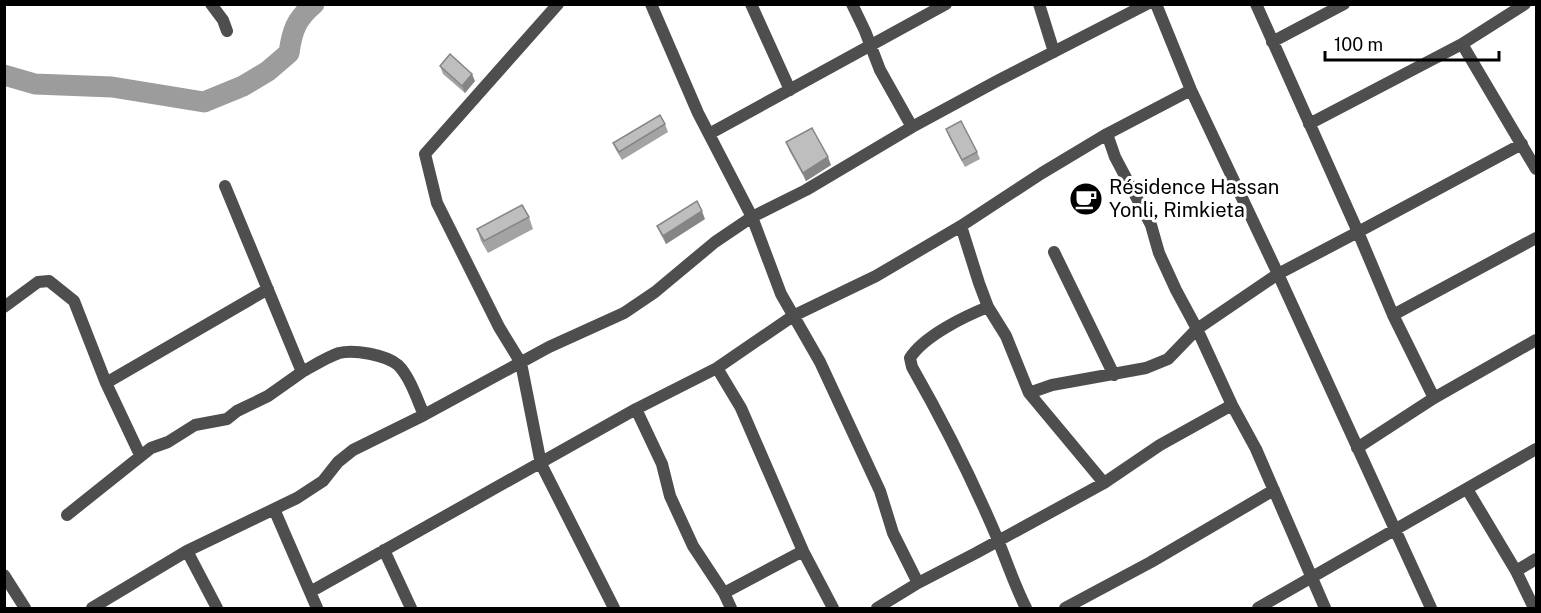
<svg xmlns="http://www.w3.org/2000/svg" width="1541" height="613" viewBox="0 0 1541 613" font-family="'Public Sans',sans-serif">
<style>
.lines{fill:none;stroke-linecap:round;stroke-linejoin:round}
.river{stroke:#9c9c9c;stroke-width:21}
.street{stroke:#4e4e4e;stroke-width:12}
.wall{fill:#a3a3a3}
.shaded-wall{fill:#858585}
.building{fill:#bebebe;stroke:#858585;stroke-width:1.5}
.labels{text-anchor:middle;stroke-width:6;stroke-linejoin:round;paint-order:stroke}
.poi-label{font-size:20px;fill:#000;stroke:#fff;text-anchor:start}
</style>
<rect width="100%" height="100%" fill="#fff"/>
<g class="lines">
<path class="river" d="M 4,75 L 35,84 L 112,87 L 204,102 L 243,86 L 268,71 L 289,53 C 292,31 296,19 314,4"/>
<path class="street" d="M 211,4 L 223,20 L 227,31
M 558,4 L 425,154 L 437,203 L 499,327 L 521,363 L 541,464 L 614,608
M 651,4 L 698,113 L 752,217 L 781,294 L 820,362 L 880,491 L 893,533 L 918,583
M 751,4 L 790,90
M 852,4 L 865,31 L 880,70 L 912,127
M 1039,4 L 1054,52
M 1156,4 L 1191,90 L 1278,274 L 1431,608
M 1256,4 L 1358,232 L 1393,315 L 1434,398
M 1272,42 L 1344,4
M 1462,44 L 1536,169
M 1309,124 L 1462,44 L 1525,4
M 709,134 L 946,4
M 1107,134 L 1115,157 L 1151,225 L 1159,253 L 1176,290 L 1197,329 L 1232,405 L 1256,449 L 1325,608
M 225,186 L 302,372 C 313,366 327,357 339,353 C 354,349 386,355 398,365 C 410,377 417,399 424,415
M 961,226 L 979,283 L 988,307 L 1006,336 L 1029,393 L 1104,483
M 1054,252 L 1114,375
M 4,307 L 38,282 L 49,281 L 74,301 L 106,383 L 140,455
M 988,307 C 965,316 924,336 910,358 L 912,367 C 944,423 973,481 998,540 C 1007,563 1015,586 1026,608
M 1393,315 L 1536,238
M 717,368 L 741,408 L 803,551 L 833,608
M 106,383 L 268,289
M 1029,393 L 1052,385 L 1146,368 L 1168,359 L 1197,329 L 1278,274 L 1358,232 L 1522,144
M 636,409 L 662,464 L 670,496 L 693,546 L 724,593 L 731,608
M 1357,448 L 1434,398 L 1536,340
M 1467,489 L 1516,571 L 1534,608
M 274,509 L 317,608
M 67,515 L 151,448 L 168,442 L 195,425 L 227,419 L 237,411 L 268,396 L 302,372
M 384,550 L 411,608
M 187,551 L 217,608
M 1516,571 L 1536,559
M 4,575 L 25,608
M 310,592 L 636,409 L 717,368 L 793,316 L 876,276 L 961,226 L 1042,173 L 1107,134 L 1191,90
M 724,593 L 803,551
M 92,608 L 187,551 L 297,498 L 323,481 L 338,462 L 353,450 L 424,415 L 549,347 L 624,313 L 655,292 L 715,242 L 752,217 L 806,190 L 912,127 L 997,81 L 1147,4
M 877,608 L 918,583 L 976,553 L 1104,483 L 1160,445 L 1232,405
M 1065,608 L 1151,562 L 1274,490
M 1258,608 L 1536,449"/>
</g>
<path class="wall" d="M 440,66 L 475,81 L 465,93 L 443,74 Z
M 665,124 L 668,132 L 622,160 L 616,150 L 613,143 Z
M 946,129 L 977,152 L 980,159 L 965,167 L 949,137 Z
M 786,142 L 831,165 L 806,181 L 789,150 Z
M 529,217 L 533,229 L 488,253 L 481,241 L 477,229 Z
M 705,219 L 666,244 L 660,233 L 657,226 Z"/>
<path class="shaded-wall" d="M 472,74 L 475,81 L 465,93 L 462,86 Z
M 828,157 L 831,165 L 806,181 L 803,173 Z
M 702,211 L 705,219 L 666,244 L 663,236 Z"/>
<path class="building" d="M 450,54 L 472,74 L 462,86 L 440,66 Z
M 660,115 L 665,124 L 619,152 L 613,143 Z
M 961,121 L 977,152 L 962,160 L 946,129 Z
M 812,128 L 828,157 L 803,173 L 786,142 Z
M 697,201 L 702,211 L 663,236 L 657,226 Z
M 522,205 L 529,217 L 484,241 L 477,229 Z"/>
<defs>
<symbol id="cafe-disc" viewBox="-11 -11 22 22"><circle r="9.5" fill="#000" stroke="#fff"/><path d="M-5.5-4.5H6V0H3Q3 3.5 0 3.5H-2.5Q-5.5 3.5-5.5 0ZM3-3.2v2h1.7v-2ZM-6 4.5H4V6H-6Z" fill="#fff"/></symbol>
</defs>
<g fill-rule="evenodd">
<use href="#cafe-disc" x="1067" y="180" width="38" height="38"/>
</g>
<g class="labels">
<g class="poi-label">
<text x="1109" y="194">Résidence Hassan<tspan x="1109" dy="23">Yonli, Rimkieta</tspan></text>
</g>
</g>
<rect width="1541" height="613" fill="none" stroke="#000000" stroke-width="12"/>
<path d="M1325 51v9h174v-9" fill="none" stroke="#000000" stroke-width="3"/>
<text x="1334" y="51" font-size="18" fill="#000000" stroke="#ffffff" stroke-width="4.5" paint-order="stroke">100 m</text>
</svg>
